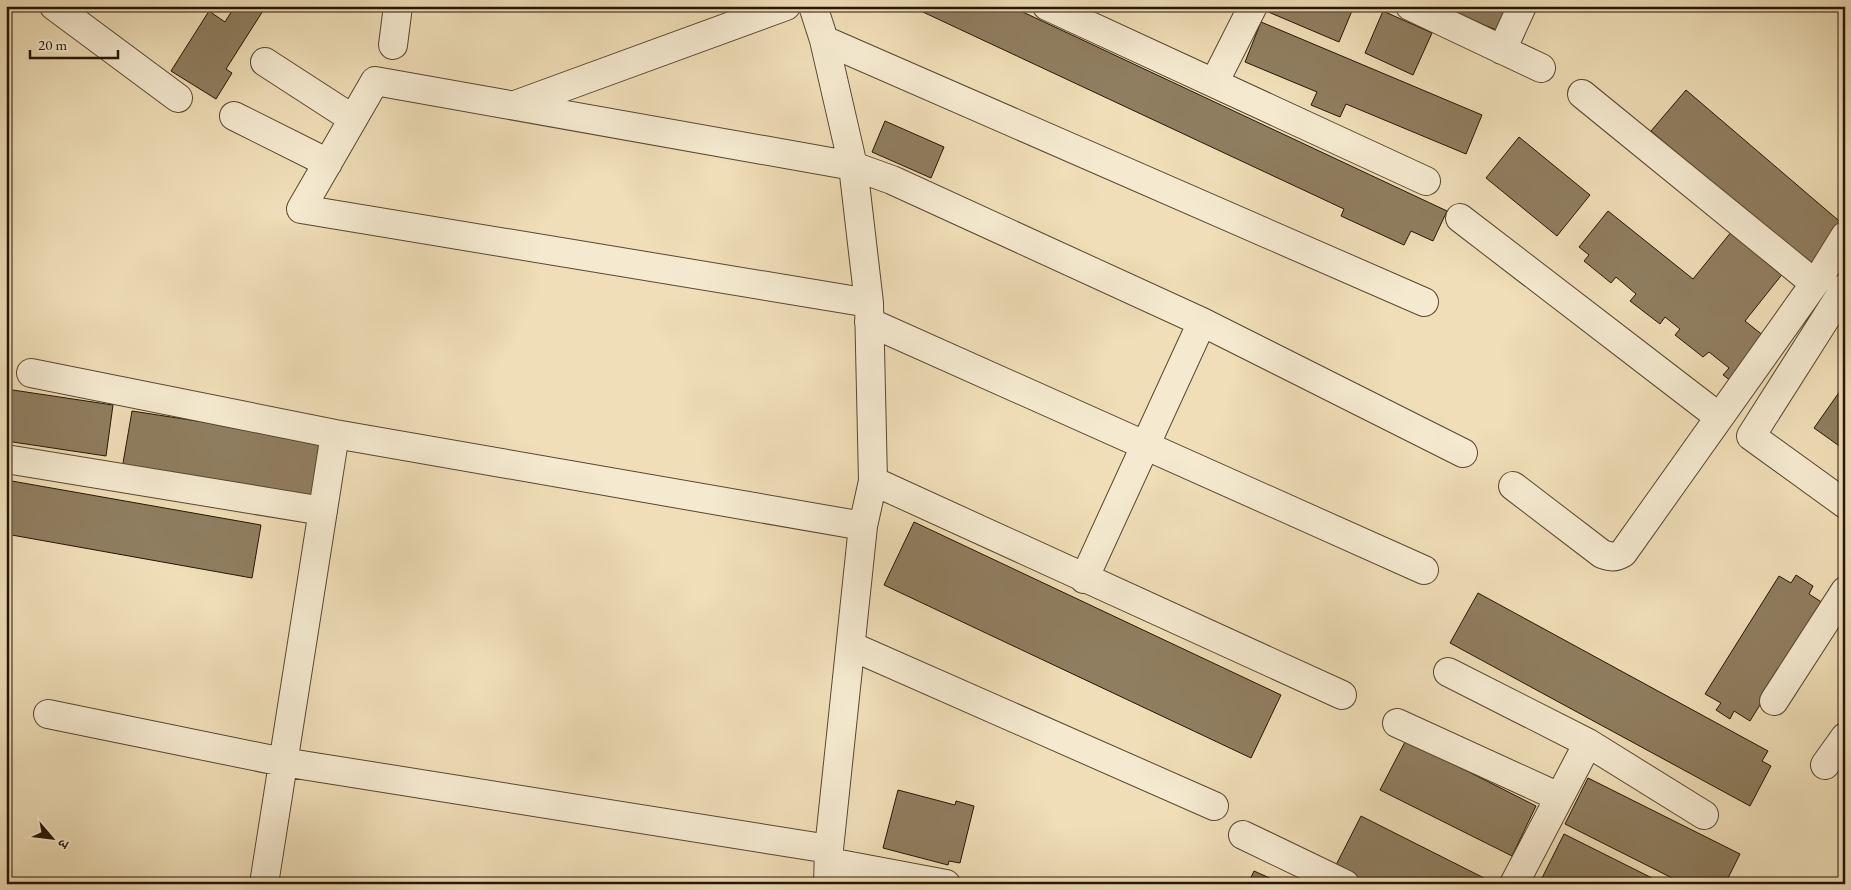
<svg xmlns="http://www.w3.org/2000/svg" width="1851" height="890" viewBox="0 0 1851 890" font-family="'EB Garamond','Noto Serif Devanagari',serif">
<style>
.building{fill:#8f7e60;stroke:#261501}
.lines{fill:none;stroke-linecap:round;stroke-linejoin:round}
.minor-casing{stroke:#58472e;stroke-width:30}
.minor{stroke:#f5ead0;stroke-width:28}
</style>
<rect width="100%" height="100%" fill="#efdeb7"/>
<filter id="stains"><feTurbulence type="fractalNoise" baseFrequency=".004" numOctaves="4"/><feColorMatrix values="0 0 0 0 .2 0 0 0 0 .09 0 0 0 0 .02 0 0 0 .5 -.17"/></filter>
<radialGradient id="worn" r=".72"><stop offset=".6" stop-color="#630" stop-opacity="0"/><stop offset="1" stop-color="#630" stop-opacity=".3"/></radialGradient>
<path class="building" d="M 235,6 L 266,6 L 226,69 L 232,73 L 216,99 L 171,71 L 209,11 L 225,22 Z
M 910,6 L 1010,6 L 1447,211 L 1433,241 L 1411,231 L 1404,245 L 1341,216 L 1344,209 Z
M 1268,6 L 1354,6 L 1339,42 L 1266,11 Z
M 1440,6 L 1515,6 L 1503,33 Z
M 1383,11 L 1432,33 L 1413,75 L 1365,53 Z
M 1261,22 L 1482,115 L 1466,154 L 1346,104 L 1340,117 L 1311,105 L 1317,92 L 1245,62 Z
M 1686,90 L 1845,226 L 1812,268 L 1651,131 Z
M 885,121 L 944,147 L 931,178 L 872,152 Z
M 1519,137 L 1590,195 L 1557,236 L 1486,178 Z
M 1608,211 L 1693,279 L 1732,231 L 1784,272 L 1745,321 L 1769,340 L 1735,384 L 1723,375 L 1729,368 L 1709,352 L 1703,357 L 1675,335 L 1680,329 L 1665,317 L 1660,324 L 1630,301 L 1636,294 L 1616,277 L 1611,283 L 1584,261 L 1589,255 L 1579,247 Z
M 1845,384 L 1845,450 L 1814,428 Z
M 6,389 L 113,405 L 106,456 L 6,441 Z
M 132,411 L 327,441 L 318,499 L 122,469 Z
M 6,480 L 261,525 L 252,578 L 6,534 Z
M 914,522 L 1281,695 L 1251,758 L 884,585 Z
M 1796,575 L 1813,586 L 1809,594 L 1823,603 L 1750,721 L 1734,711 L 1730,719 L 1716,710 L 1721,703 L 1705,694 L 1779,576 L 1791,583 Z
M 1478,593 L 1768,751 L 1762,761 L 1771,766 L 1750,806 L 1450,643 Z
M 1406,740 L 1536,806 L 1512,856 L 1380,790 Z
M 1588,778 L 1740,854 L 1725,884 L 1684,884 L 1565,824 Z
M 898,790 L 955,805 L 956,801 L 974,806 L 960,863 L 949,861 L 948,865 L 883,848 Z
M 1361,816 L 1490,881 L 1489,884 L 1368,884 L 1335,867 Z
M 1564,834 L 1664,884 L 1553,884 L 1542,878 Z
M 1254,871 L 1283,884 L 1248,884 Z"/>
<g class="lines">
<defs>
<path id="minor" d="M 54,6 L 178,98
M 813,6 L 824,40 L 853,166 L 869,303 L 873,481 L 863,526 L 829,849 L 828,884
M 1047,6 L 1426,181
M 1410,6 L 1541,68
M 824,40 L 1424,302
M 393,45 L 398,6
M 1502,50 L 1522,6
M 265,62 L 353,119
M 1214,83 L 1253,6
M 1582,94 L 1814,283
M 515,105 L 786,6
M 234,116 L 328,163
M 1460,218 L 1719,417
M 1845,288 L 1751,436 L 1845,504
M 869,303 L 301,209 L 375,81 L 853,166 L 892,180 L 1202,322 L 1084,579
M 869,322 L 1424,570
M 1202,322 L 1463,453
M 31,373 L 335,434 L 863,526
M 6,459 L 323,511
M 873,481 L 1342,695
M 1513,486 L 1602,554 C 1611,557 1615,558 1623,553 L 1822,273 L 1845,236
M 851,646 L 1214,806
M 1448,672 L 1588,743 L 1704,815
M 1774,701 L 1845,591
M 48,714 L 283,762 L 829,849
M 1397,723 L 1559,797
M 1825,765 L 1845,737
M 1243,835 L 1345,884
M 829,862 L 946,884
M 264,884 L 335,434
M 1514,884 L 1588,743"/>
</defs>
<use href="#minor" class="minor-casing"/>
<use href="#minor" class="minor"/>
</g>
<rect width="1851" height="890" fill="none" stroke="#efdeb7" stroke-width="25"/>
<rect x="8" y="8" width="1836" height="875" fill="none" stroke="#261501" stroke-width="2.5"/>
<rect x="12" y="12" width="1826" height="865" fill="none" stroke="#261501"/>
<g transform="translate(52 838) rotate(118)" stroke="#f5ead0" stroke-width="4" paint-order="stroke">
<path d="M0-4L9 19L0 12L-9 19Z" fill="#261501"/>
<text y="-8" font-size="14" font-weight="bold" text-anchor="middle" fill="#261501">उ</text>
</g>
<path d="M30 50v8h88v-8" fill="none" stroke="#261501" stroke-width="2.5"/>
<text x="38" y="50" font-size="15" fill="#261501" stroke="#f5ead0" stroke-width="4" paint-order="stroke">20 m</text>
<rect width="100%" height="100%" filter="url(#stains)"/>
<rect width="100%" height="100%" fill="url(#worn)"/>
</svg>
